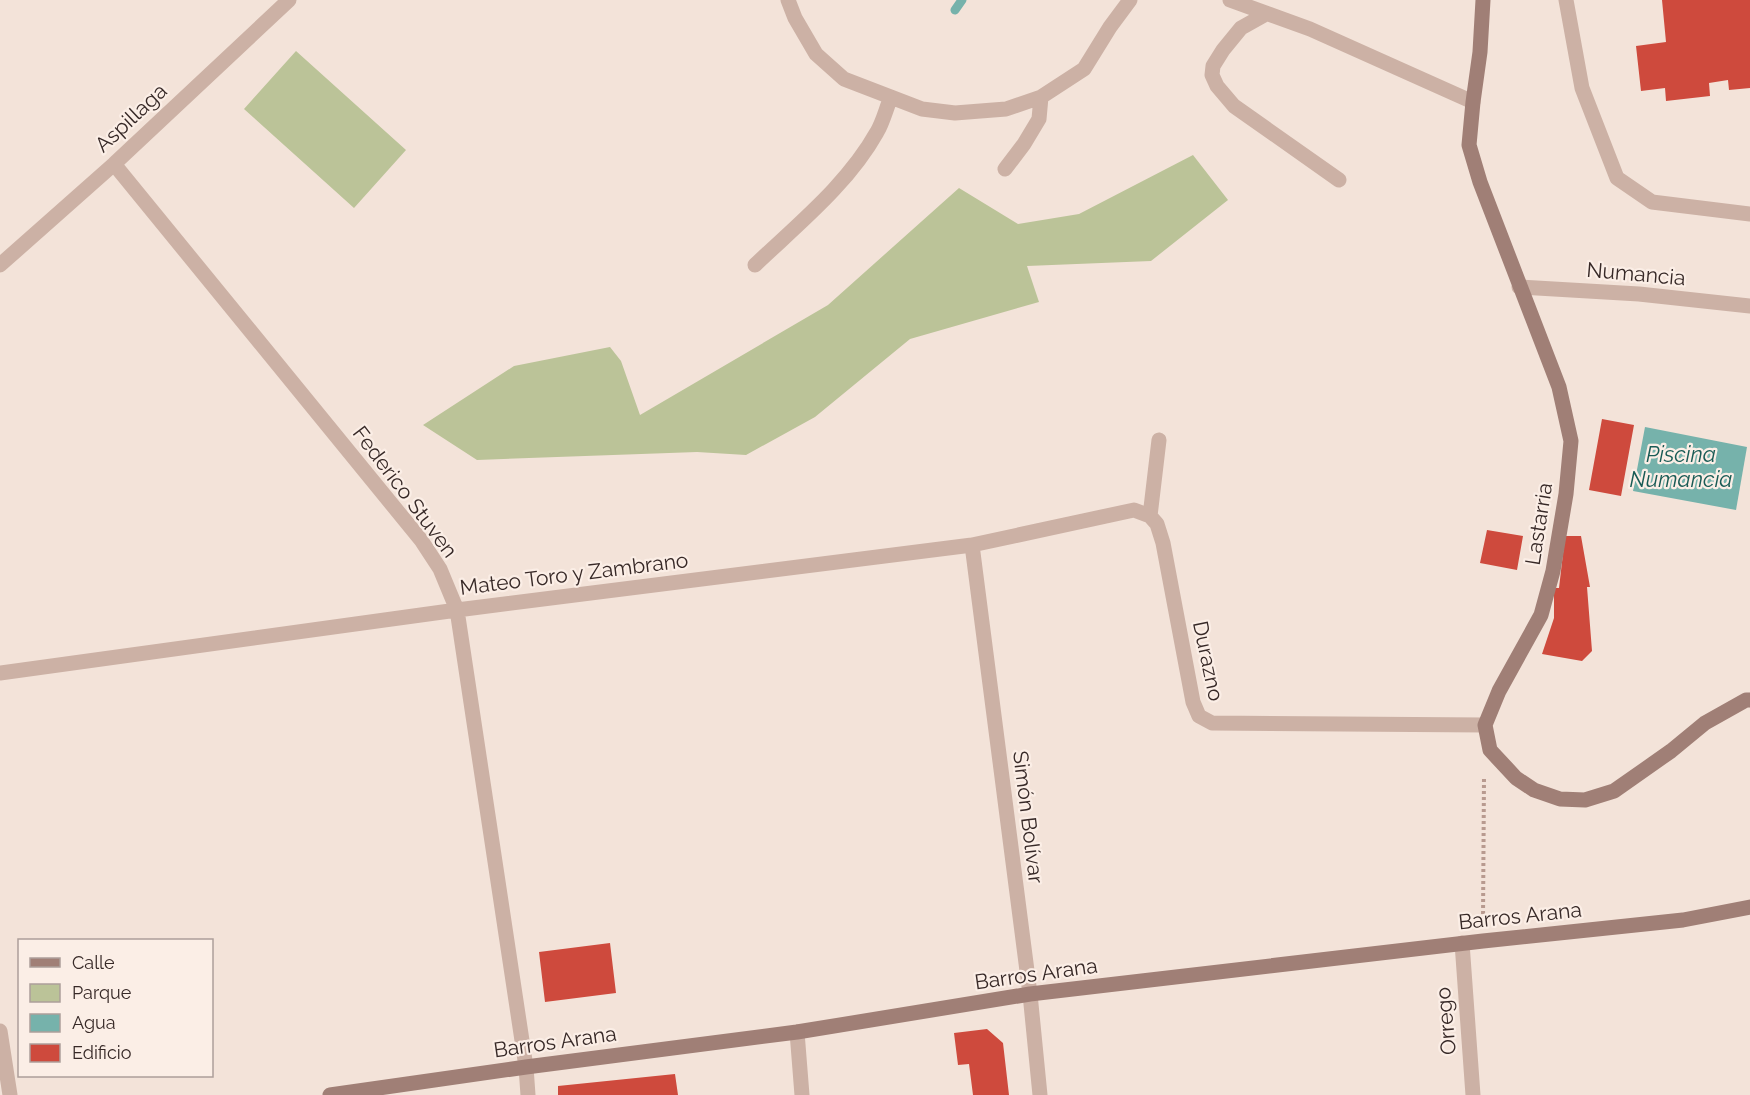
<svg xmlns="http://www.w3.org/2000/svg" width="1750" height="1095" viewBox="0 0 1750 1095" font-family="Raleway,sans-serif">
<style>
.green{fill:#bbc398}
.water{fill:#76b2ab}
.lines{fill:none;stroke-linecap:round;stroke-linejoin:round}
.stream{stroke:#76b2ab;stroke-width:9}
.building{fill:#ce4a3d}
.path{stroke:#b89a8f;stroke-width:4;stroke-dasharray:3 3;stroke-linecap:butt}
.lane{stroke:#ccb1a5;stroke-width:15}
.street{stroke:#ccb1a5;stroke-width:15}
.secondary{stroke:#a07f76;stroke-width:15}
.labels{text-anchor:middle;stroke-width:4.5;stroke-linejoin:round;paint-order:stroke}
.street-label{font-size:21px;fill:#372927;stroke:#fbeee6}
.water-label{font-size:22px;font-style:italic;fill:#195b55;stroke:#fbeee6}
</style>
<rect width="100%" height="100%" fill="#f3e3d9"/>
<path class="green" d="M 296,51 L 406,150 L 354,208 L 244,109 Z
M 1193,155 L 1228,200 L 1151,261 L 1027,266 L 1039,302 L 910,339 L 815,417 L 746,455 L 697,452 L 477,460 L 423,425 L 514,366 L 610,347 L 621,361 L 640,415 L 828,305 L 959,188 L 1018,224 L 1079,214 Z"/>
<path class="water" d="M 1645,427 L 1747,447 L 1736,510 L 1633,491 Z"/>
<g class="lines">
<path class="stream" d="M 955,10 L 962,0"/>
</g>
<path class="building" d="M 1662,0 L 1750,0 L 1750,88 L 1729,90 L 1728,80 L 1709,83 L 1710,96 L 1666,101 L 1665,88 L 1641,91 L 1636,46 L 1666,42 Z
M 1602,419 L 1634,425 L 1621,496 L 1589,490 Z
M 1487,530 L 1523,536 L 1517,570 L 1480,563 Z
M 1565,536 L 1581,536 L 1590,587 L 1587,587 L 1592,651 L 1582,661 L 1542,654 L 1554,618 L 1554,588 L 1559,588 Z
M 610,943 L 616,993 L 545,1002 L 539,952 Z
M 987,1029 L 1003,1043 L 1009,1095 L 973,1095 L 969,1064 L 958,1065 L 954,1033 Z
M 675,1074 L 678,1095 L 558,1095 L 558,1086 Z"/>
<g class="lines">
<path class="path" d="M 1483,920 L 1484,777"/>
<path class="lane" d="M 1566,0 L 1582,88 L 1617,178 L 1652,202 L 1750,214"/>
<path class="street" d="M 788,0 L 795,18 L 816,54 L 844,79 L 922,109 L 955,113 L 1006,109 L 1041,97 L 1084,69 L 1110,27 L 1130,0
M 1230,0 L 1310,29 L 1473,102
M 1266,14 L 1241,28 L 1223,50 L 1213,66 L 1212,75 L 1217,86 L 1234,106 L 1339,180
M 114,164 L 421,540 L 440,569 L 457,610 L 526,1067 L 528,1095
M 1005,169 L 1024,144 L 1039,119 L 1041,97
M 0,265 L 114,164 L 289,0
M 755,265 C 798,224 848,184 877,132 C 883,122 886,109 891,97
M 1519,287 L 1639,294 L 1750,306
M 1159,440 L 1150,516 L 1157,524 L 1163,543 L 1193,702 L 1199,716 L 1212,723 L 1485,725
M 972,545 L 1030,994 L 1040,1095
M 0,673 L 457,610 L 972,545 L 1134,510 L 1150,516
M 1462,943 L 1473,1095
M 0,1031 L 10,1095
M 797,1032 L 802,1095"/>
<path class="secondary" d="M 1483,0 L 1480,52 L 1473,102 L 1469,145 L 1480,182 L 1559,387 L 1571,441 L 1566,494 L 1553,571 L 1541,615 L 1499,691 L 1485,725 L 1490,750 L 1516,778 L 1534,790 L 1560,799 L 1585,800 L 1614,791 L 1671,751 L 1705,723 L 1746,700 L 1750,700
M 330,1095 L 526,1067 L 797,1032 L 1030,994 L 1483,941 L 1683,920 L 1750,907"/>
</g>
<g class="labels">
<g class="street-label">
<text transform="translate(131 118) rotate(-43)" y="7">Aspillaga</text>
<text transform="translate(1636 274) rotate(5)" y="7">Numancia</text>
<text transform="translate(405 492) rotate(53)" y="7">Federico Stuven</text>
<text transform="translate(1539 524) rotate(-81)" y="7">Lastarria</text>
<text transform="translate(574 574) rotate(-7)" y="7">Mateo Toro y Zambrano</text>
<text transform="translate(1208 661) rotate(78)" y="7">Durazno</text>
<text transform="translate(1028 817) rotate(83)" y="7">Simón Bolívar</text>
<text transform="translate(1520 916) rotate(-6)" y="7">Barros Arana</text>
<text transform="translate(1036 974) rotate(-8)" y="7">Barros Arana</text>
<text transform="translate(1446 1021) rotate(-95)" y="7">Orrego</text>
<text transform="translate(555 1042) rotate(-8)" y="7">Barros Arana</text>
</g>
<g class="water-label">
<text x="1681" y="462">Piscina<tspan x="1681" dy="25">Numancia</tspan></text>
</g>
</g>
<rect x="18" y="939" width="195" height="138" fill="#fbeee6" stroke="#ad9f9a" stroke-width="1.5"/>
<rect x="30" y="958" width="30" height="9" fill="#a07f76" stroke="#ad9f9a" stroke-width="1.5"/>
<text x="72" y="969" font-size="18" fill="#372927">Calle</text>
<rect x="30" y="984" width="30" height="18" fill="#bbc398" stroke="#ad9f9a" stroke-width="1.5"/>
<text x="72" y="999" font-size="18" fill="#372927">Parque</text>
<rect x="30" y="1014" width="30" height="18" fill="#76b2ab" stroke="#ad9f9a" stroke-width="1.5"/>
<text x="72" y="1029" font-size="18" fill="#372927">Agua</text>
<rect x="30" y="1044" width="30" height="18" fill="#ce4a3d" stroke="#ad9f9a" stroke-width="1.5"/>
<text x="72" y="1059" font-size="18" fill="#372927">Edificio</text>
</svg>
